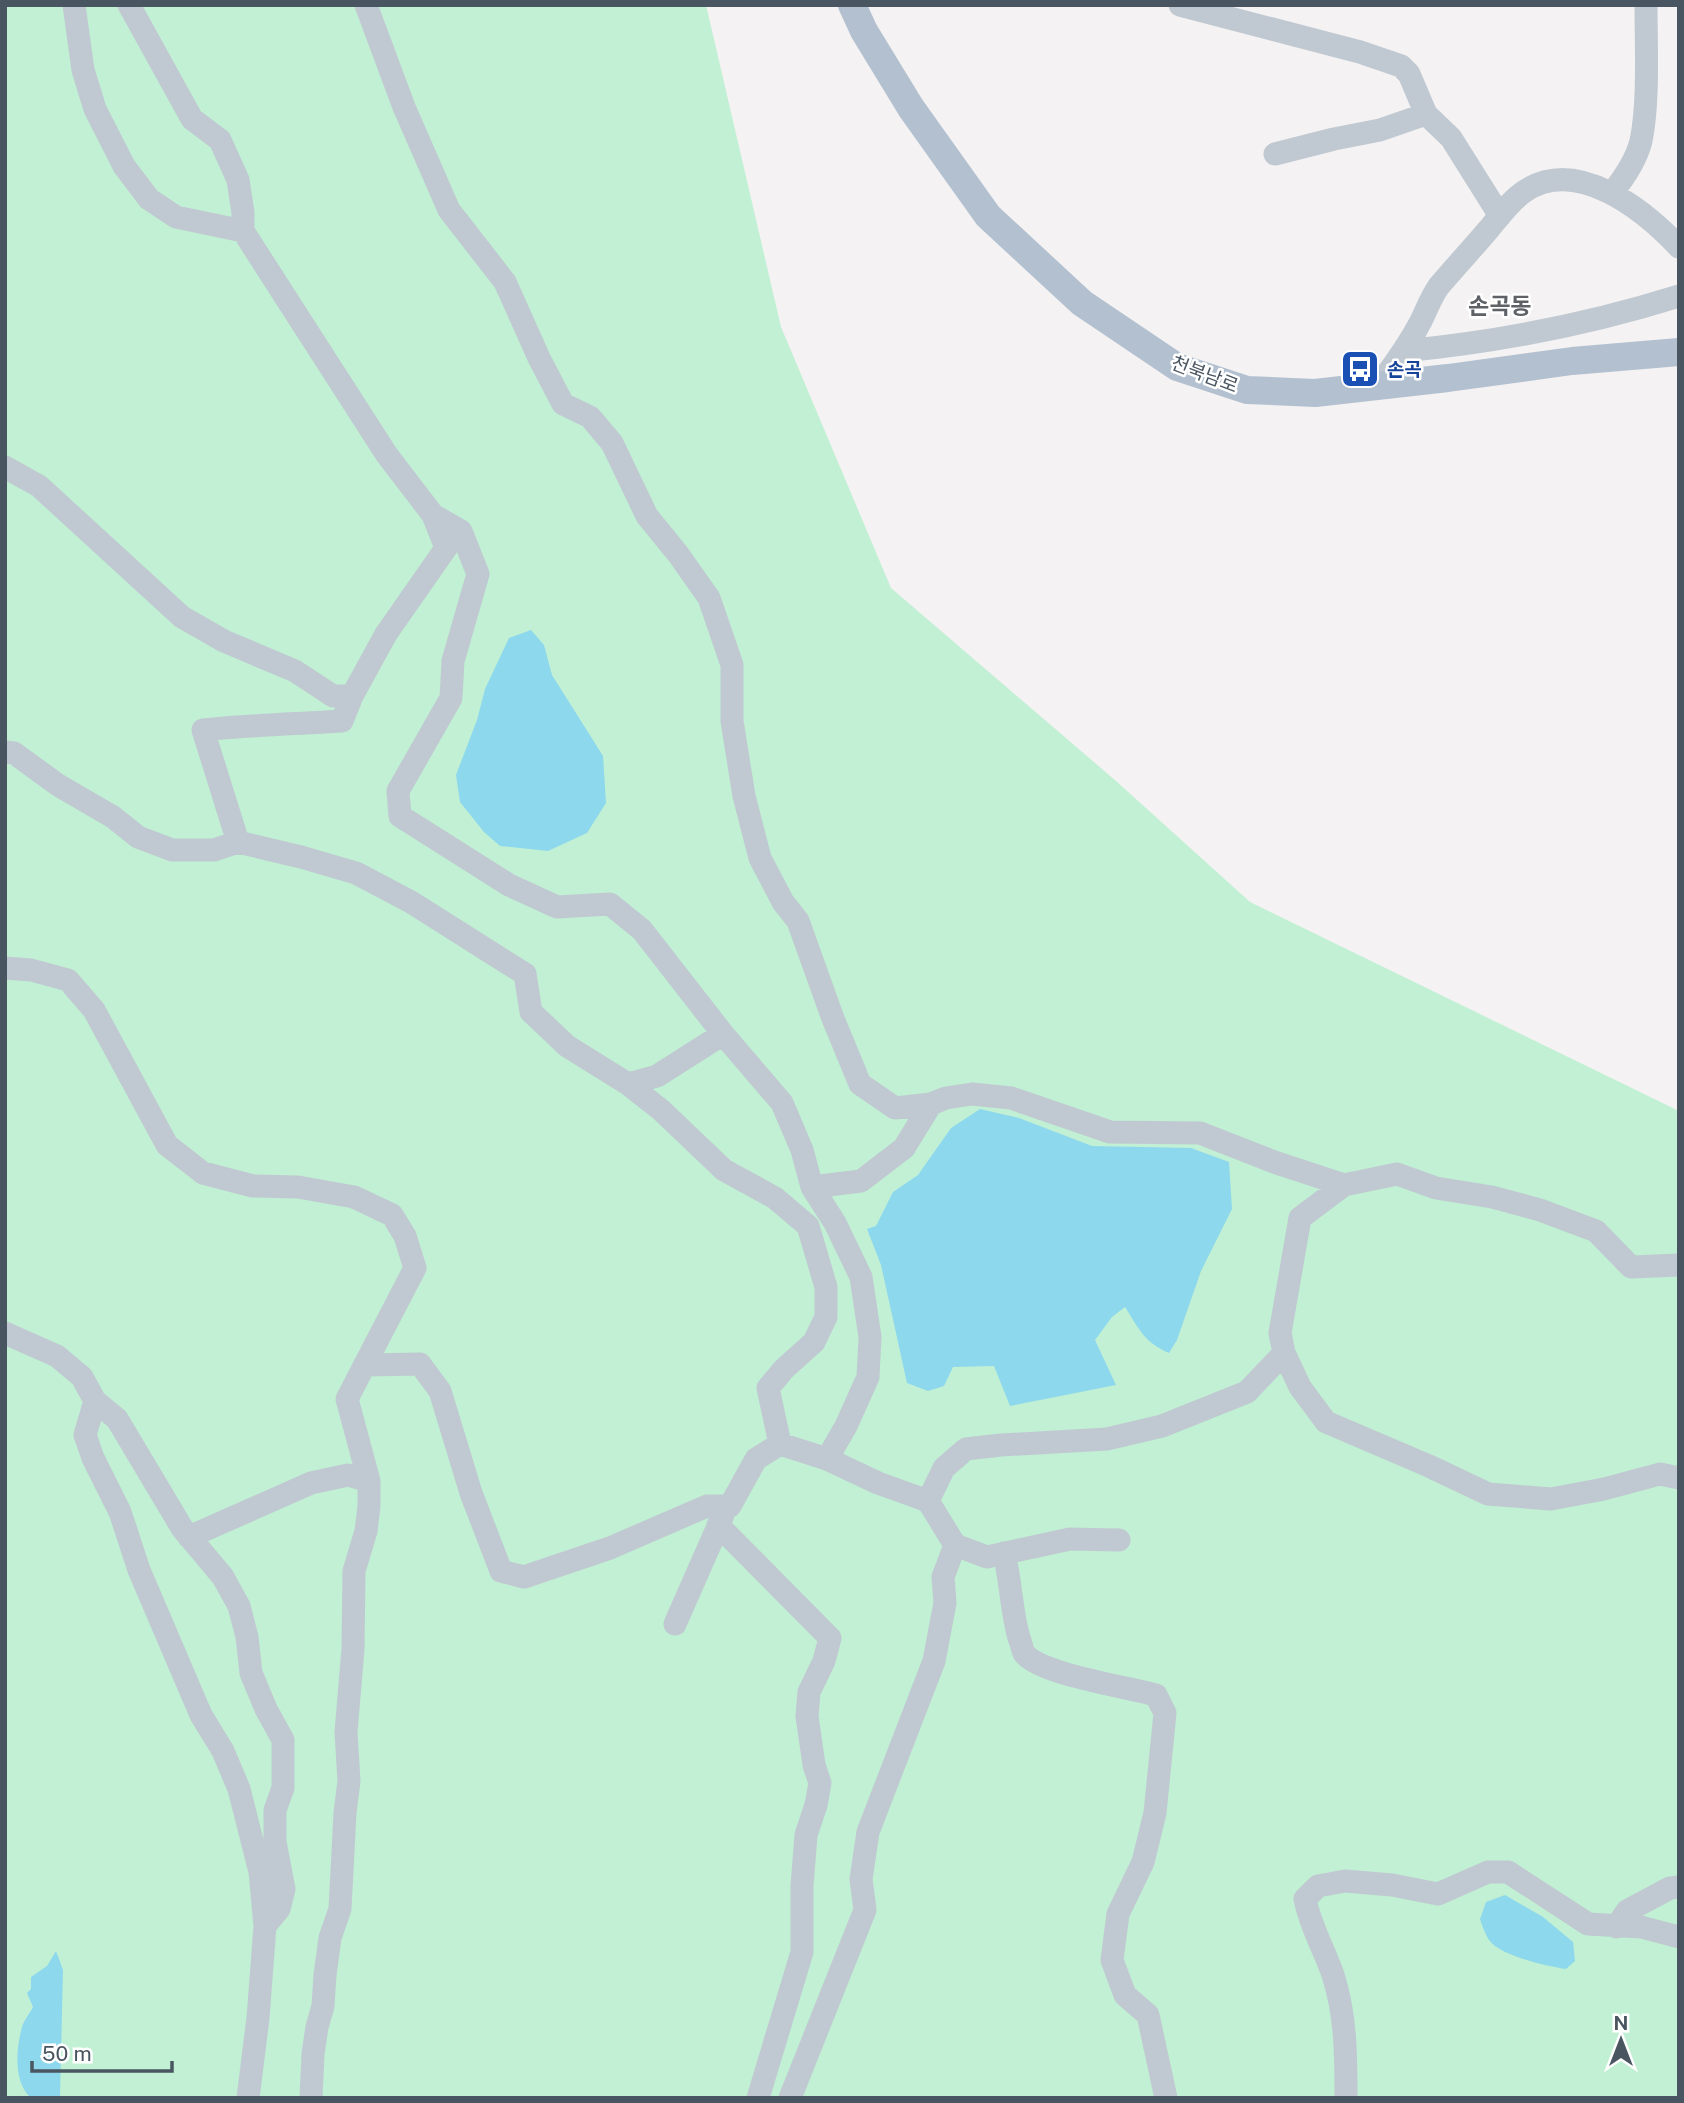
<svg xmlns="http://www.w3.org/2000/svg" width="1684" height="2103" viewBox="0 0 1684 2103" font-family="'Public Sans','Noto Sans KR',sans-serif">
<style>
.green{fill:#c1f0d4}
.water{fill:#8ed8ed}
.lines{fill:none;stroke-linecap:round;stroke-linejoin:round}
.minor{stroke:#c0c9d1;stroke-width:23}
.major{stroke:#b2c0d0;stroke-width:28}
.labels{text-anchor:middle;stroke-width:5;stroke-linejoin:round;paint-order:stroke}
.transit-label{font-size:19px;font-weight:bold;fill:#164399;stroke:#fff;text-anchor:start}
.street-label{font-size:19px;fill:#495560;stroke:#fff}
.quarter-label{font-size:23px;font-weight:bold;fill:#5e6267;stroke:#fff}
</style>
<rect width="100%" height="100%" fill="#f4f2f2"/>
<path class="green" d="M 5,5 L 706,5 L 781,327 L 891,588 L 1116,781 L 1250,902 L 1679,1111 L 1679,2098 L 5,2098 Z"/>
<path class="water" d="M 531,630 L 544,645 L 552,675 L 603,756 L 606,803 L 587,833 L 548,851 L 500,846 L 484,832 L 460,802 L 456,775 L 477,720 L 485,689 L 509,638 Z
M 980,1109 L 1019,1118 L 1092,1146 L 1191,1148 L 1229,1162 L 1232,1209 L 1201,1271 L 1177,1340 L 1169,1353 C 1144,1342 1139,1329 1125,1307 L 1112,1317 L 1095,1340 L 1116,1385 L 1010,1406 L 994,1366 L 953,1367 L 944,1386 L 928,1391 L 907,1383 L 881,1265 L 867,1229 L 876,1226 L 893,1192 L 918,1175 L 951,1128 Z
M 1505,1895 L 1543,1917 L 1573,1942 L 1575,1961 L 1566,1969 C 1547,1966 1500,1956 1489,1940 C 1485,1934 1482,1925 1480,1919 L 1486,1902 Z
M 56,1951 L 63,1970 L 60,2098 L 31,2098 C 13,2082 16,2049 22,2027 C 24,2020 30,2013 33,2007 L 27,1993 L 31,1989 L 31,1977 L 47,1966 Z"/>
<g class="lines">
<path class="minor" d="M 74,5 L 83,70 L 95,109 L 124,166 L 149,199 L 176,217 L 243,231
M 366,5 L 404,107 L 449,210 L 505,282 L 539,358 L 563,404 L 590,417 L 612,443 L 647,516 L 678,554 L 709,598 L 732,665 L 732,721 L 744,796 L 760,858 L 783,902 L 798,921 L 832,1016 L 860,1084 L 895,1108 L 931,1104 L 946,1098 L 972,1094 L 1011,1098 L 1110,1132 L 1200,1133 L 1277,1163 L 1344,1185 L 1397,1174 L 1436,1188 L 1492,1197 L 1540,1210 L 1596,1231 L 1631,1267 L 1679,1265
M 1180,5 L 1360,52 L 1401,66 L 1409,74 L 1426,114 L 1451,138 L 1500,216
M 1275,154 L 1334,139 L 1380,130 L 1426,114
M 1612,193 C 1624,178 1636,161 1641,141 C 1649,102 1646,46 1646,5
M 1404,351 C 1496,342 1590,324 1679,296
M 1378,386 C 1394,365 1409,344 1421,321 C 1427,309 1431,297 1439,286 C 1455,267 1472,249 1488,230 C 1499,217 1511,200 1525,191 C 1577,156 1644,210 1679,247
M 5,467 L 39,486 L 182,617 L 224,641 L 295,671 L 333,696 L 352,696 L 386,634 L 446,548 L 433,515 L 387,455 L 243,231 L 243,213 L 238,180 L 220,140 L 192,119 L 129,5
M 433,515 L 461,531 L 478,574 L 453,661 L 451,698 L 398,791 L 400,816 L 509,885 L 557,907 L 610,904 L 642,930 L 723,1034 L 782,1103 L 802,1150 L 812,1187 L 861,1181 L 904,1148 L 931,1104
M 5,752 L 14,753 L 58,785 L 113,817 L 138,837 L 172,850 L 214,850 L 238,842 L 203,730 C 250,725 296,724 342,721 L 352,696
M 238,842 L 301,857 L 356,873 L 411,902 L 525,974 L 531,1012 L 567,1046 L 628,1084 L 657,1076 L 723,1034
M 5,968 L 31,970 L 68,980 L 94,1010 L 167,1145 L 203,1173 L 253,1186 L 298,1187 L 354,1197 L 392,1215 L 405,1236 L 415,1268 L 347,1399 L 369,1481
M 628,1084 L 661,1110 L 724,1170 L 775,1198 L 808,1226 L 826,1287 L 826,1317 L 814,1342 L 784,1369 L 768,1388 L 780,1444 L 827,1459 L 846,1426 L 868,1377 L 870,1337 L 861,1277 L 835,1223 L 812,1187
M 5,1333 L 57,1356 L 82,1377 L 95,1401 L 85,1435 L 93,1458 L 120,1512 L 139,1570 L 201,1715 L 223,1751 L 239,1789 L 260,1872 L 265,1926 L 258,2018 L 248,2098
M 1284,1353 L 1300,1387 L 1326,1422 L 1429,1466 L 1488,1494 L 1551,1499 L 1604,1489 L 1660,1474 L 1679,1478
M 366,1365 L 420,1364 L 440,1391 L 471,1493 L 501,1571 L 524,1577 L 610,1548 L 707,1506 L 730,1506 L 756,1459 L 780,1444
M 95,1401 L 117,1419 L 182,1528 L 223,1577 L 239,1606 L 247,1637 L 251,1673 L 266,1709 L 283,1740 L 283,1788 L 275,1810 L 275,1842 L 284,1889 L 279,1909 L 265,1926
M 928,1501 L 944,1468 L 966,1449 L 1001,1445 L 1107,1439 L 1162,1426 L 1247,1392 L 1284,1353 L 1280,1333 L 1300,1218 L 1344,1185
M 718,1525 L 830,1638 L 824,1661 L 809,1692 L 807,1716 L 814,1765 L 820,1783 L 816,1805 L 806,1835 L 802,1886 L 802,1952 L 758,2098
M 189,1537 L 311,1483 L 348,1475 L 369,1481 L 369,1506 L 366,1531 L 354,1571 L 353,1649 L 346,1732 L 349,1781 L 345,1813 L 340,1909 L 330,1938 L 325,1975 L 323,2006 L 317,2027 L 313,2054 L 311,2098
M 955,1545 L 987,1557 L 1070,1539 L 1119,1540
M 1004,1553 C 1011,1581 1011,1610 1019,1638 C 1021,1642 1022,1649 1024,1653 C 1038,1674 1129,1687 1156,1695 L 1165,1713 L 1155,1813 L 1143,1862 L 1118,1914 L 1112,1960 L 1125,1995 L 1148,2015 L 1166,2098
M 675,1624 L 723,1515
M 1616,1927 L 1627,1911 L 1670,1888 L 1679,1887
M 790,2098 L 865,1910 L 861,1879 L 868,1832 L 934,1661 L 945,1603 L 943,1577 L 955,1545 L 928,1501 L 878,1483 L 827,1459
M 1346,2098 C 1346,2056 1346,2015 1333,1975 C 1324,1948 1311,1929 1305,1899 L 1318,1886 L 1345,1881 L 1392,1885 L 1438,1894 L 1488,1872 L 1508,1872 L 1588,1924 L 1641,1927 L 1679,1937"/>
<path class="major" d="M 852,5 L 864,31 L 911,108 L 988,216 L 1082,303 L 1177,367 L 1247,390 L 1315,393 L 1448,378 L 1572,361 L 1679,352"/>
</g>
<defs>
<symbol id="bus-square" viewBox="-11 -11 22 22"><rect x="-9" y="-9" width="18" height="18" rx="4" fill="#1a4fb4" stroke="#fff"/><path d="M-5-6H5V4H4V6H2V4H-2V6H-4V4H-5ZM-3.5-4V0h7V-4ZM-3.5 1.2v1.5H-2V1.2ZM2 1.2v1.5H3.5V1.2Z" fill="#fff"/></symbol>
</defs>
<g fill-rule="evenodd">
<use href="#bus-square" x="1338" y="347" width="44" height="44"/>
</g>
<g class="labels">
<g class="transit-label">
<text x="1387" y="376">손곡</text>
</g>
<g class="street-label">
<text transform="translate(1205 374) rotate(21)" y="7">천북남로</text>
</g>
<g class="quarter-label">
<text x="1500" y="314">손곡동</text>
</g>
</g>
<rect width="1684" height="2103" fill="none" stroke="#495560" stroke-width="14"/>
<g transform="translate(1621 2040)" stroke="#ffffff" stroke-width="5" paint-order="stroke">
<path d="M0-5L12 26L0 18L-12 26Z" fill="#495560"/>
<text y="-10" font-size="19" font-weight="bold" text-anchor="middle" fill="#495560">N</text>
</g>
<path d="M32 2061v10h140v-10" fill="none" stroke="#495560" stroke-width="3.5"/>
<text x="42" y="2061" font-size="21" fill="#495560" stroke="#ffffff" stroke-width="5" paint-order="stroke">50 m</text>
</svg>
